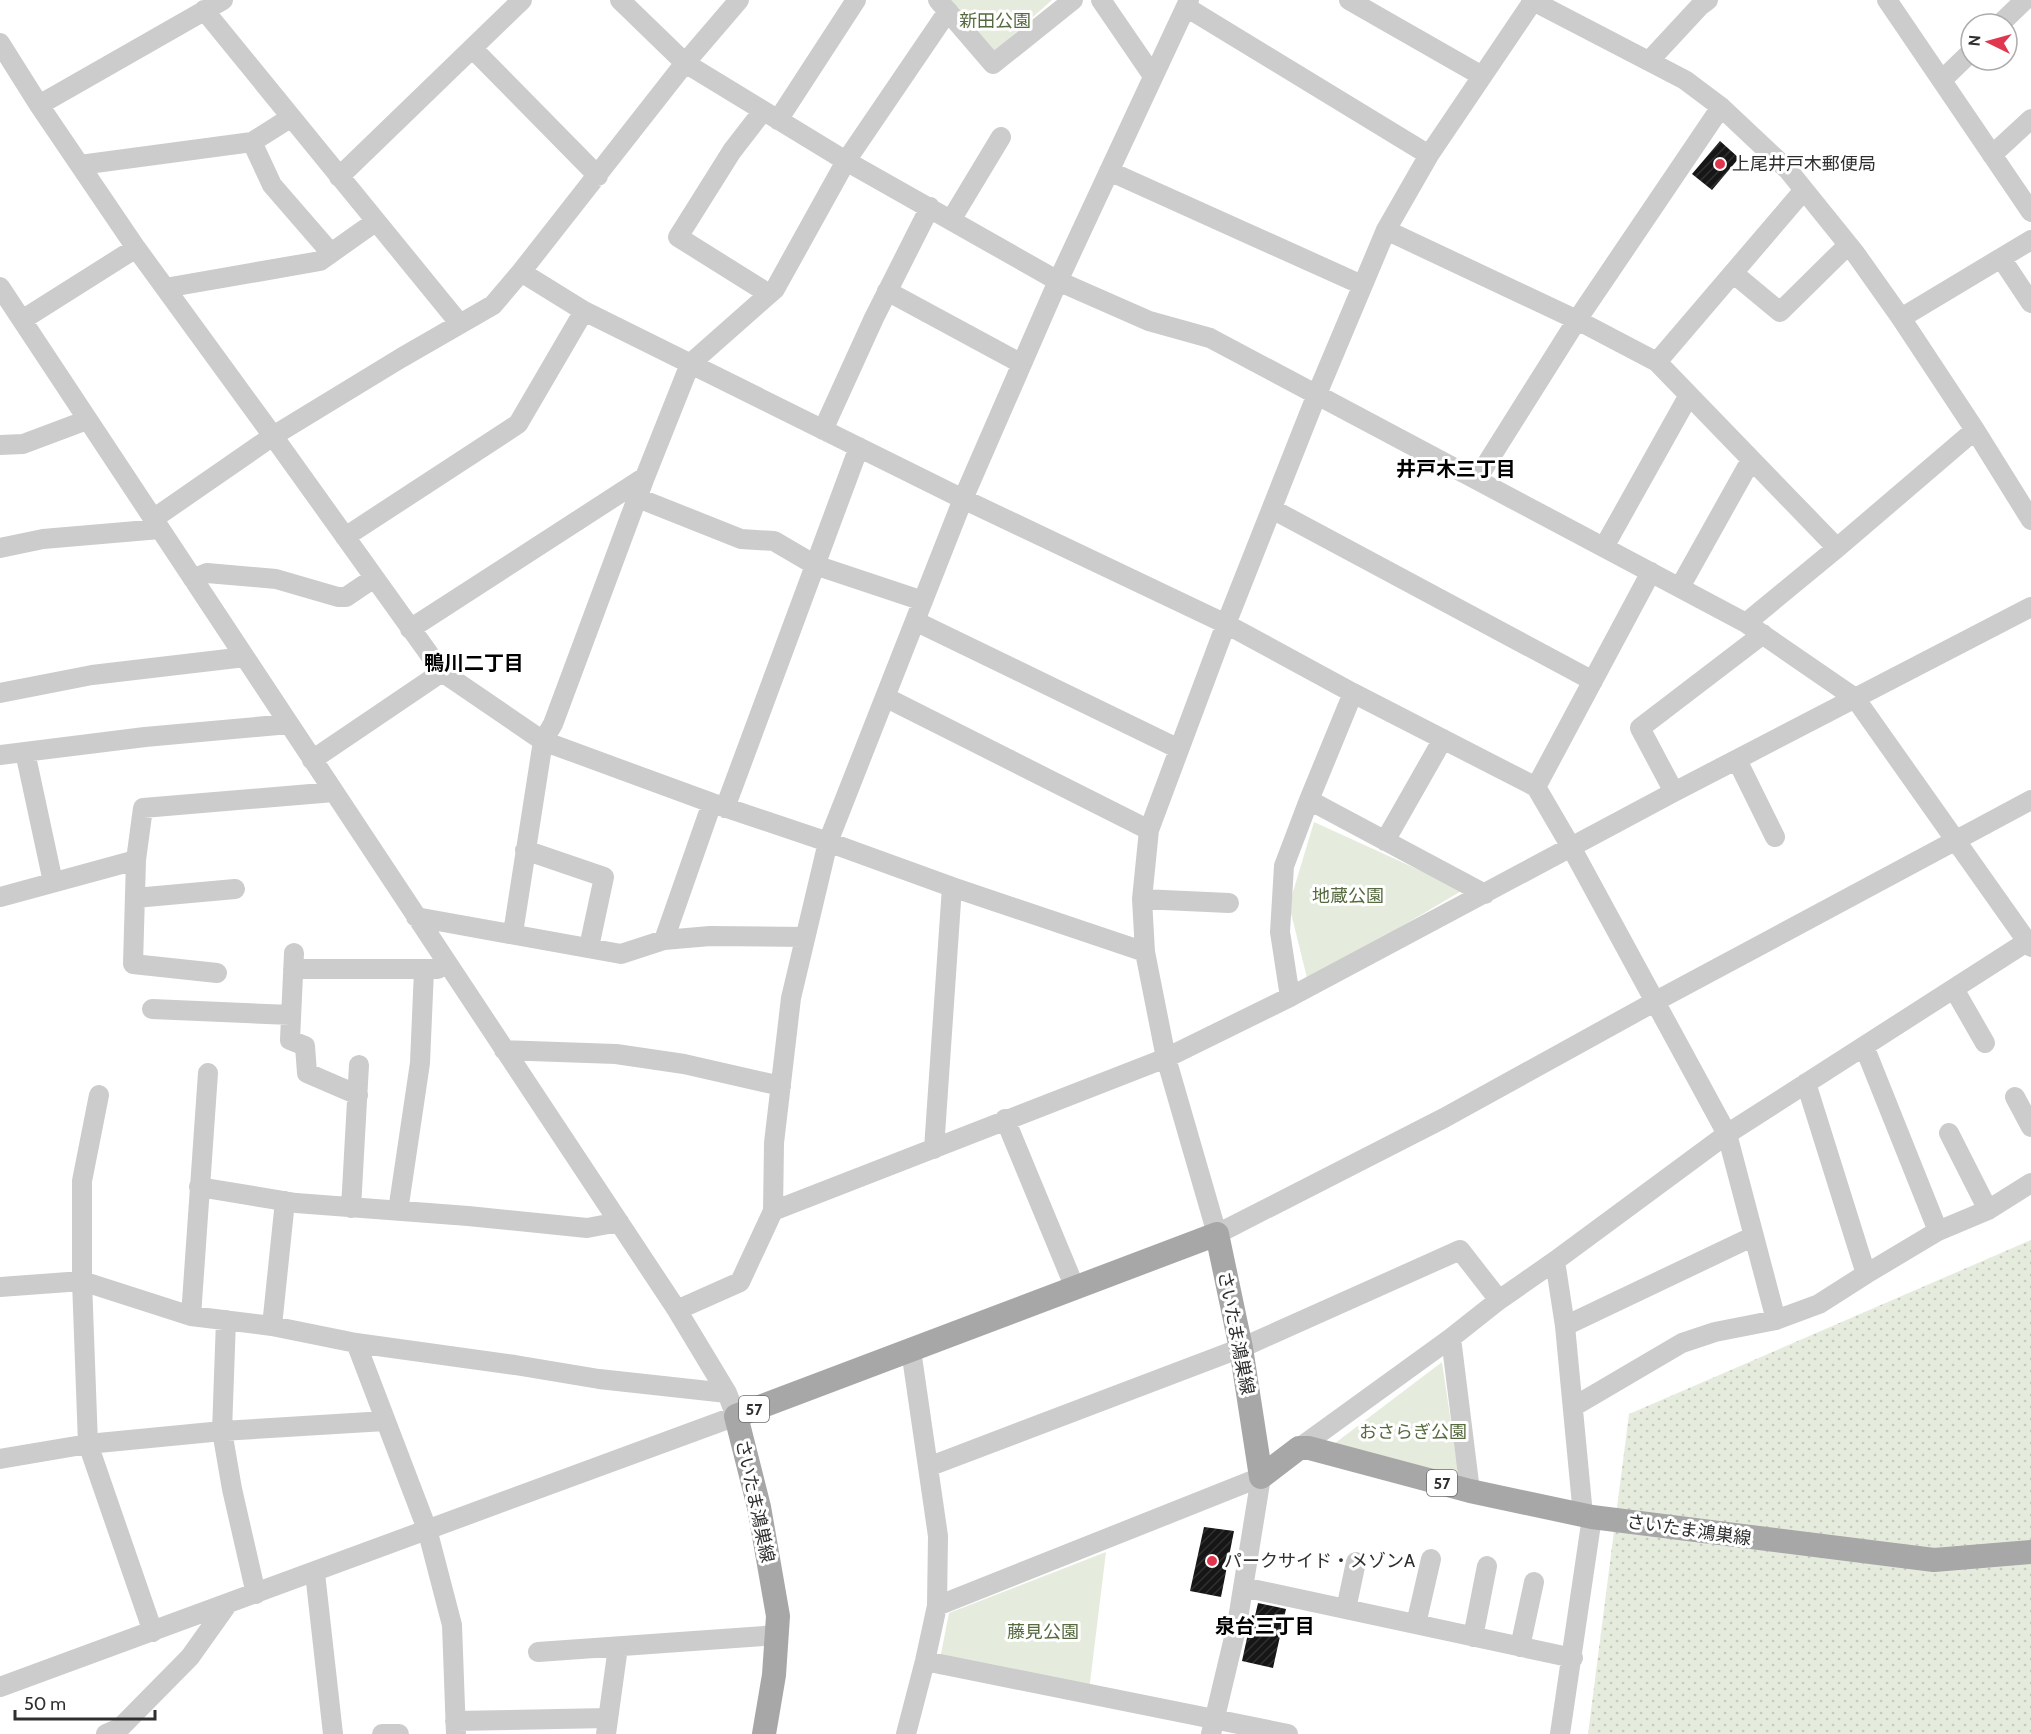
<svg xmlns="http://www.w3.org/2000/svg" width="2031" height="1734" viewBox="0 0 2031 1734" font-family="Cabin,'Noto Sans JP',sans-serif">
<style>
.grass{fill:url(#grass-dots)}
.park{fill:#e6ecdd}
.building{fill:url(#building-hatch)}
.lines{fill:none;stroke-linecap:round;stroke-linejoin:round}
.minor{stroke:#ccc;stroke-width:20}
.major{stroke:#a7a7a7;stroke-width:24}
.poi-dot{fill:#e0374f;stroke:#fff;stroke-width:2}
.labels{text-anchor:middle;stroke-width:6;stroke-linejoin:round;paint-order:stroke}
.shield{fill:#fff;stroke:#6d6d6d;stroke-width:1.5}
.shield-label{font-size:16px;font-weight:bold;fill:#2f2f2f}
.park-label{font-size:18px;fill:#556a3e;stroke:#fff}
.poi-label{font-size:18px;fill:#2f2f2f;stroke:#fff;text-anchor:start}
.street-label{font-size:18px;fill:#2f2f2f;stroke:#fff}
.neighbourhood-label{font-size:20px;font-weight:bold;fill:#000;stroke:#fff}
</style>
<defs>
<pattern id="grass-dots" width="8" height="8" patternUnits="userSpaceOnUse" patternTransform="scale(1.5)"><rect width="8" height="8" fill="#e6ecdd"/><path d="M2 2h.1M6 6h.1" fill="none" stroke="#c6cbbe" stroke-width="1.8" stroke-linecap="round"/></pattern>
<pattern id="building-hatch" width="6" height="6" patternUnits="userSpaceOnUse" patternTransform="scale(1.5)"><rect width="6" height="6" fill="#161616"/><path d="M-1 1l2-2M0 6l6-6M5 7l2-2" fill="none" stroke="#303030"/></pattern>
</defs>
<rect width="100%" height="100%" fill="#fff"/>
<path class="grass" d="M 2031,1240 L 2031,1734 L 1588,1734 L 1629,1414 Z"/>
<path class="park" d="M 948,0 L 1052,0 L 994,52 Z
M 1314,822 L 1463,890 L 1308,982 L 1289,905 Z
M 1442,1362 L 1460,1483 L 1326,1450 Z
M 1106,1552 L 1089,1691 L 937,1674 L 949,1613 Z"/>
<path class="building" d="M 1720,141 L 1739,158 L 1712,190 L 1692,174 Z
M 1204,1527 L 1234,1531 L 1221,1597 L 1190,1591 Z
M 1258,1603 L 1286,1609 L 1273,1668 L 1242,1661 L 1252,1615 L 1255,1616 Z"/>
<g class="lines">
<path class="minor" d="M 620,0 L 685,63 L 846,161 L 1058,281 L 1149,321 L 1210,338 L 1746,623 L 1855,698 L 2031,947
M 938,0 L 993,64 L 1073,0
M 1101,0 L 1153,76
M 1349,0 L 1482,76
M 1531,0 L 1685,80 L 1721,107 L 1788,170 L 1855,253 L 1901,318 L 1975,430 L 2031,520
M 1887,0 L 2031,212
M 1533,1 L 1429,155 L 1386,230 L 1317,394 L 1226,624 L 1149,830 L 1142,899 L 1145,952 L 1166,1058 L 1217,1234 L 1444,1118 L 1656,1001 L 2031,800
M 1186,7 L 1429,155
M 204,10 L 460,324
M 2000,24 L 2025,0
M 0,43 L 39,105 L 136,248 L 273,436 L 442,672 L 543,741 L 712,803 L 828,842 L 952,887 L 1145,952
M 473,49 L 598,176
M 1649,61 L 1700,6 L 1708,0
M 1942,80 L 1971,52
M 39,105 L 223,0
M 763,111 L 732,151 L 678,237 L 769,294
M 778,120 L 856,0
M 252,142 L 272,185 L 331,253
M 1992,155 L 2031,119
M 80,165 L 252,142 L 290,118
M 1109,171 L 1362,285
M 339,177 L 522,0
M 951,220 L 1001,137
M 1386,230 L 1577,320 L 1657,362 L 1837,548
M 2001,258 L 2031,303
M 521,272 L 584,311 L 963,499 L 1226,624 L 1353,693 L 1536,787 L 1571,847 L 1727,1134 L 1776,1320
M 1733,273 L 1780,312 L 1848,245
M 0,287 L 677,1310 L 727,1393 L 736,1416 L 0,1687
M 165,288 L 320,261 L 375,222
M 887,291 L 1022,364
M 1901,318 L 2031,240
M 22,320 L 136,248
M 1657,362 L 1804,190
M 823,430 L 874,318 L 930,207
M 0,445 L 23,444 L 87,420
M 1477,479 L 1577,320 L 1721,107
M 638,498 L 741,539 L 774,541 L 815,565 L 923,601
M 1272,509 L 1593,681
M 153,519 L 273,436 L 401,358 L 493,305 L 521,272 L 685,63 L 739,0
M 345,537 L 518,424 L 584,311
M 1604,547 L 1689,395
M 0,548 L 43,539 L 160,529
M 193,579 L 207,573 L 276,579 L 338,597 L 346,597 L 374,578
M 1680,587 L 1751,460
M 915,621 L 1179,749
M 1746,623 L 1837,548 L 1975,430
M 410,629 L 645,477
M 0,693 L 92,675 L 245,657
M 885,697 L 1149,830
M 25,752 L 53,882
M 0,755 L 145,737 L 289,724
M 312,760 L 442,672
M 1737,760 L 1775,837
M 1536,787 L 1651,572
M 1674,792 L 1640,728 L 1763,634
M 1309,800 L 1485,894
M 725,808 L 859,447
M 1385,841 L 1443,739
M 525,850 L 604,877 L 589,947
M 0,897 L 136,860
M 135,898 L 235,889
M 1142,899 L 1229,903
M 416,917 L 621,954 L 664,940 L 710,936 L 805,937
M 513,933 L 543,741 L 553,724 L 645,477 L 690,364 L 775,289 L 846,161 L 948,11
M 664,940 L 712,803
M 294,953 L 290,1040 L 305,1046 L 307,1073 L 358,1095
M 293,969 L 438,969
M 217,973 L 133,964 L 136,860 L 143,808 L 334,792
M 1954,989 L 1985,1043
M 1290,997 L 1280,932 L 1284,866 L 1309,800 L 1353,693
M 152,1009 L 291,1015
M 1864,1046 L 1938,1231
M 504,1050 L 616,1054 L 684,1064 L 781,1086
M 1806,1083 L 1866,1274
M 99,1095 L 82,1181 L 82,1281 L 88,1444 L 153,1632
M 2015,1097 L 2031,1127
M 1005,1119 L 1075,1288
M 1949,1133 L 1988,1210
M 934,1149 L 952,887
M 199,1187 L 296,1203 L 468,1216 L 587,1228 L 619,1222
M 351,1208 L 359,1065
M 398,1211 L 420,1063 L 424,970
M 773,1211 L 1166,1058 L 1290,997 L 1674,792 L 2031,607
M 1555,1261 L 1565,1326 L 1583,1515
M 0,1287 L 82,1281 L 191,1316 L 272,1326 L 356,1343 L 515,1365 L 599,1379 L 727,1393
M 677,1310 L 740,1282 L 773,1211 L 774,1143 L 791,998 L 828,842 L 963,499 L 1058,281 L 1189,0
M 191,1316 L 208,1073
M 226,1320 L 222,1431 L 232,1489 L 256,1594
M 272,1326 L 285,1201
M 1565,1326 L 1754,1236
M 1451,1338 L 1470,1491
M 356,1343 L 427,1529 L 452,1625 L 456,1734
M 1573,1407 L 1682,1343 L 1715,1332 L 1776,1320 L 1819,1304 L 1866,1274 L 1938,1231 L 1988,1210 L 2031,1183
M 1299,1448 L 1451,1338 L 1499,1300 L 1555,1261 L 1727,1134 L 2028,941
M 0,1459 L 88,1444 L 222,1431 L 385,1421
M 928,1467 L 1241,1348 L 1460,1250 L 1499,1300
M 315,1573 L 333,1734
M 1243,1587 L 1573,1658
M 937,1606 L 1261,1477
M 1346,1609 L 1356,1562
M 1416,1624 L 1431,1559
M 1473,1637 L 1487,1566
M 1520,1647 L 1534,1582
M 538,1652 L 777,1635
M 925,1661 L 1288,1734
M 455,1721 L 608,1718
M 106,1734 L 120,1728 L 190,1657 L 227,1605
M 382,1734 L 399,1734
M 606,1734 L 618,1647
M 906,1734 L 925,1661 L 937,1606 L 938,1536 L 911,1350
M 1211,1734 L 1237,1625 L 1261,1477
M 1560,1734 L 1592,1517"/>
<path class="major" d="M 764,1734 L 774,1675 L 778,1616 L 759,1507 L 736,1416 L 1217,1234 L 1241,1348 L 1261,1477 L 1299,1448 L 1309,1448 L 1470,1491 L 1592,1517 L 1934,1560 L 2031,1552"/>
</g>
<g class="poi-dot">
<circle cx="1720" cy="164" r="6"/>
<circle cx="1212" cy="1561" r="6"/>
</g>
<g class="labels">
<g class="shield">
<rect x="739" y="1396" width="30" height="26" rx="4.5"/>
<rect x="1427" y="1470" width="30" height="26" rx="4.5"/>
</g>
<g class="shield-label">
<text x="754" y="1415">57</text>
<text x="1442" y="1489">57</text>
</g>
<g class="park-label">
<text x="995" y="27">新田公園</text>
<text x="1348" y="902">地蔵公園</text>
<text x="1413" y="1438">おさらぎ公園</text>
<text x="1043" y="1638">藤見公園</text>
</g>
<g class="poi-label">
<text x="1732" y="170">上尾井戸木郵便局</text>
<text x="1224" y="1567">パークサイド・メゾンA</text>
</g>
<g class="street-label">
<text transform="translate(1236 1333) rotate(79)" y="6">さいたま鴻巣線</text>
<text transform="translate(755 1501) rotate(78)" y="6">さいたま鴻巣線</text>
<text transform="translate(1689 1530) rotate(8)" y="6">さいたま鴻巣線</text>
</g>
<g class="neighbourhood-label">
<text x="1456" y="476">井戸木三丁目</text>
<text x="474" y="670">鴨川二丁目</text>
<text x="1265" y="1633">泉台三丁目</text>
</g>
</g>
<g transform="translate(1989 42) rotate(275)"><circle r="28" fill="#ffffff" stroke="#acacac" stroke-width="1.5"/>
<path d="M0-4.5L10 22L0 15L-10 22Z" fill="#e0374f"/>
<text y="-9" font-size="16" font-weight="bold" text-anchor="middle" fill="#2f2f2f">N</text>
</g>
<path d="M15 1710v9h140v-9" fill="none" stroke="#2f2f2f" stroke-width="3"/>
<text x="24" y="1710" font-size="18" fill="#2f2f2f" stroke="#ffffff" stroke-width="4.5" paint-order="stroke">50 m</text>
</svg>
